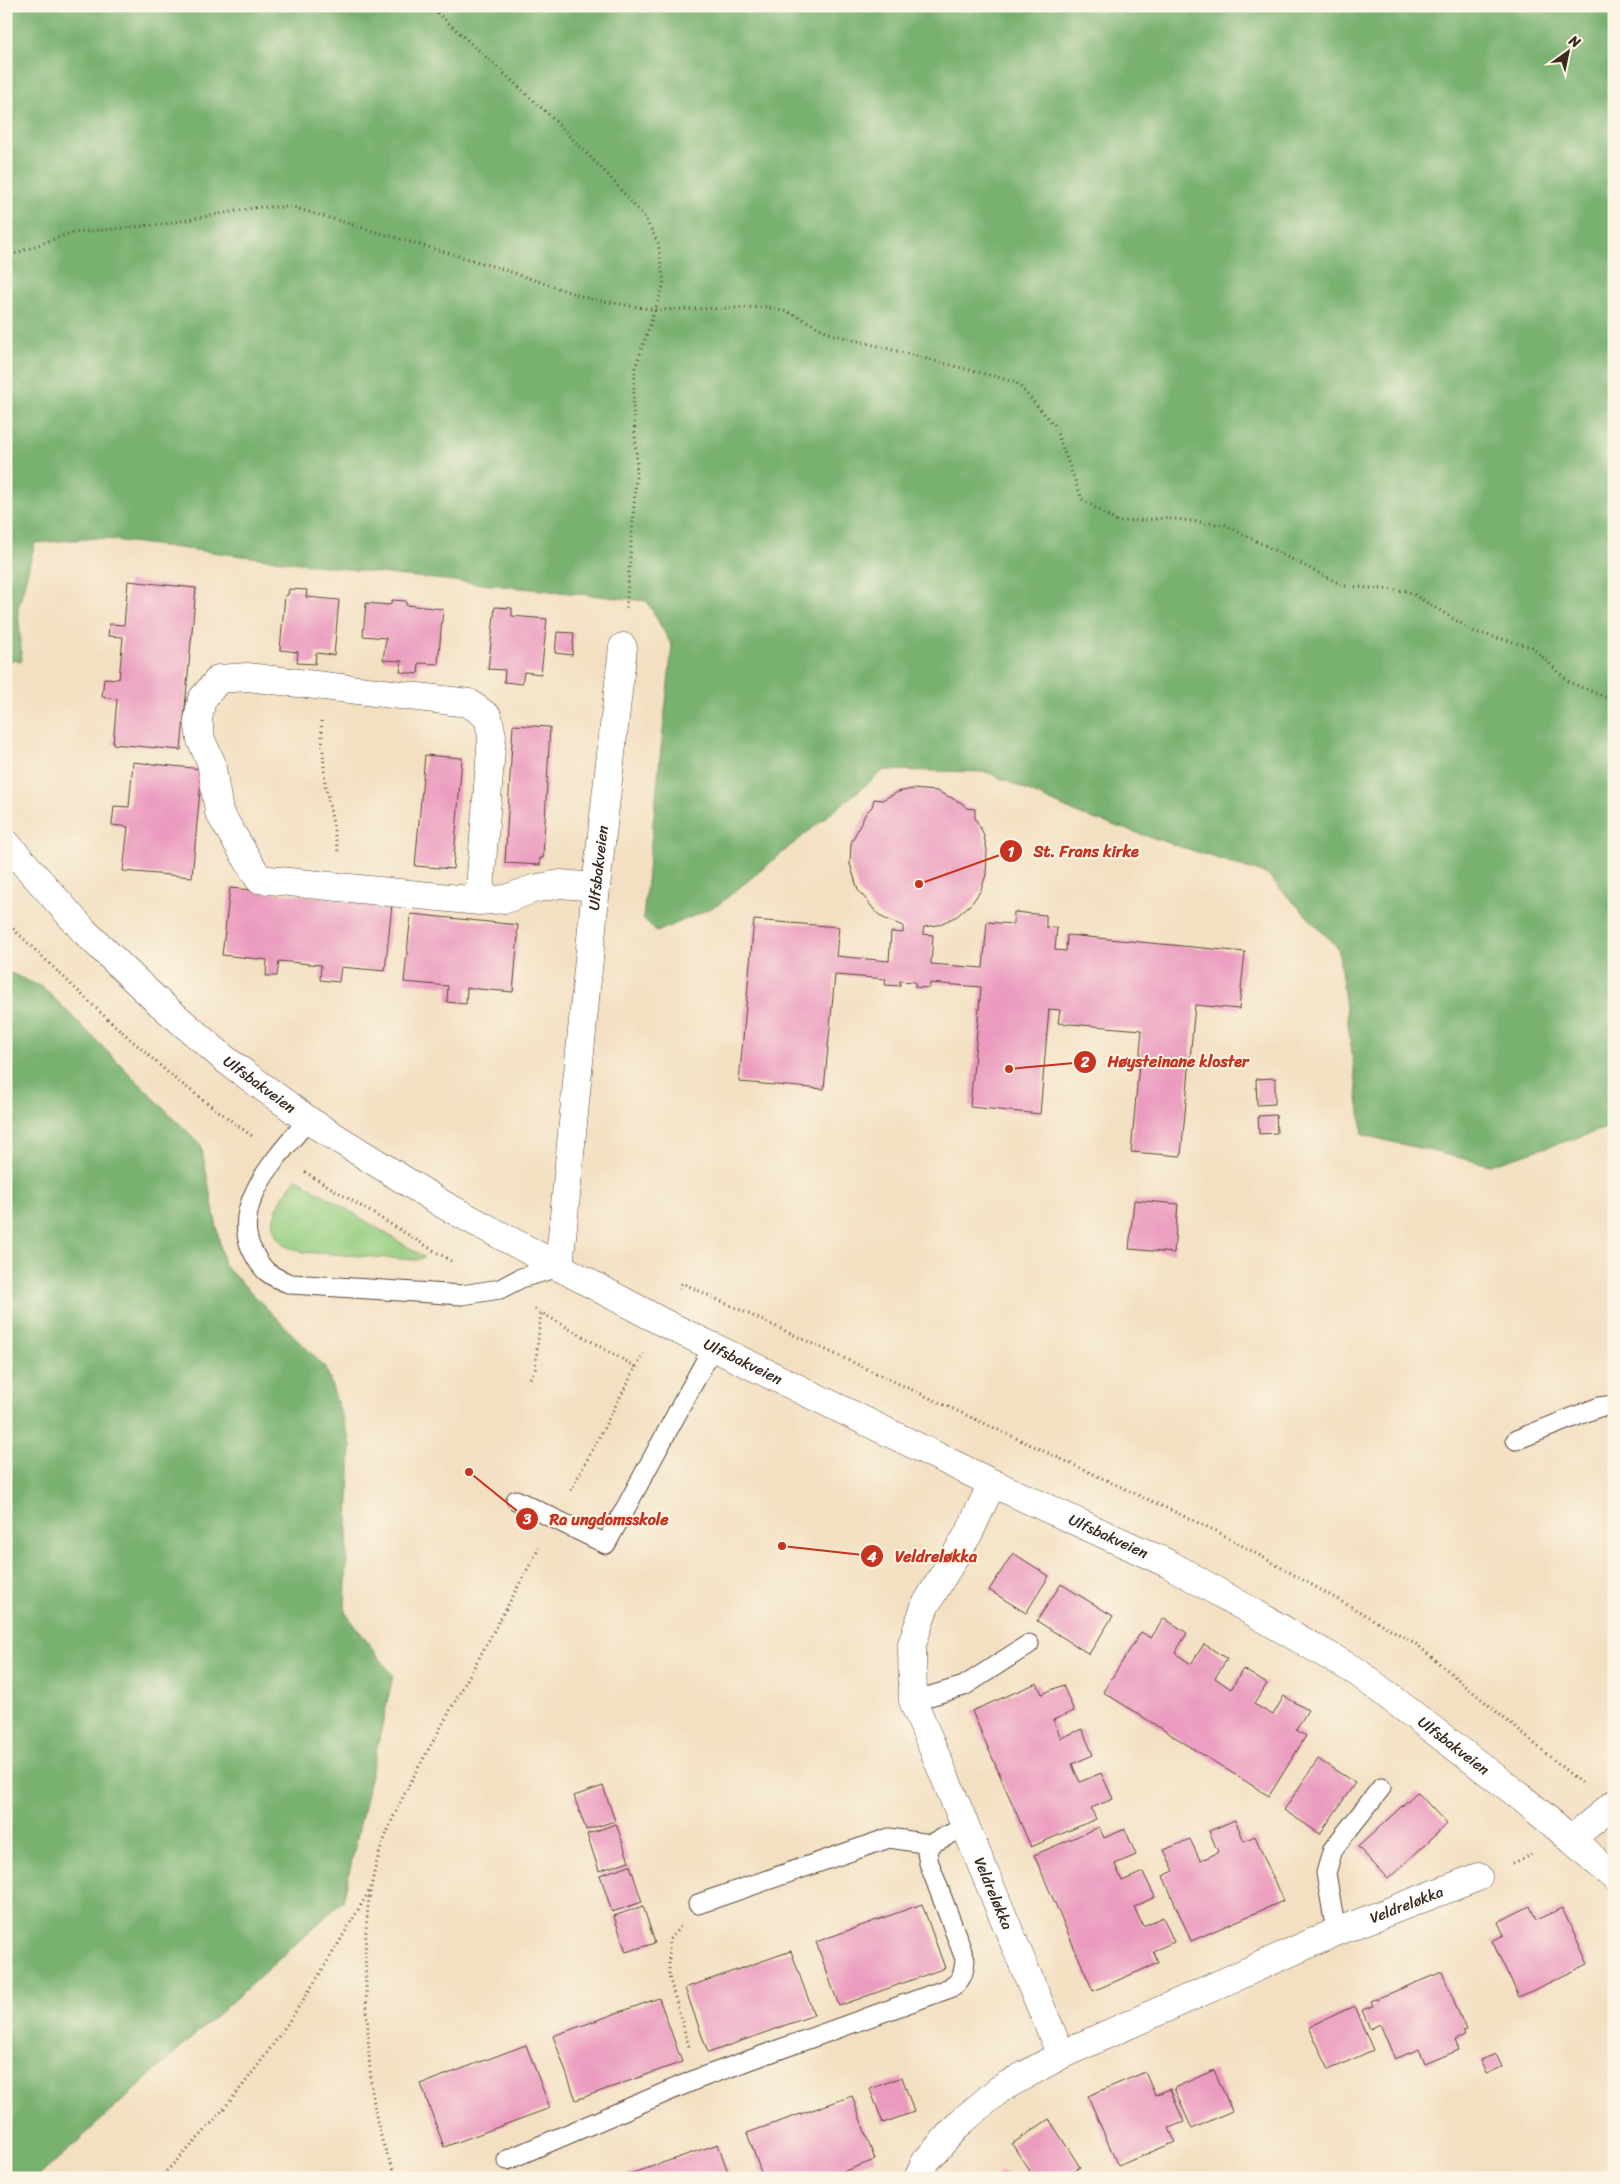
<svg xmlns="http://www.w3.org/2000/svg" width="1620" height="2184" viewBox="0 0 1620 2184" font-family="Sriracha,sans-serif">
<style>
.green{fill:#96ce81;stroke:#687c50}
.forest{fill:#78b16f;stroke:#5a6e46}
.building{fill:#eb9bbf}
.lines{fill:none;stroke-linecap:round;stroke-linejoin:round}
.service-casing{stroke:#574537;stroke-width:21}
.pedestrian-casing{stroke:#574537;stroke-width:29}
.minor-casing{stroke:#574537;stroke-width:29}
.tertiary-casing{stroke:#574537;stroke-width:29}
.path{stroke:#574537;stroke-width:3;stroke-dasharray:1 4;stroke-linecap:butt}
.service{stroke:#fff;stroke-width:19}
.pedestrian{stroke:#fff;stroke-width:28}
.minor{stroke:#fff;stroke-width:28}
.tertiary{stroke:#fff;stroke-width:28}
.labels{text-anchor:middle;stroke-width:4;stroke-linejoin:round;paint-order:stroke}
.street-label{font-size:15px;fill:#3b2a1e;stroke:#fcf5e5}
.leader{fill:none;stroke:#c8321e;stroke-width:2}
.callout-dot{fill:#c8321e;stroke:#fcf5e5;stroke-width:2}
.mark-label{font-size:15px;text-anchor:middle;font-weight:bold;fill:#fff}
.callout-label{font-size:16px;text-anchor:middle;font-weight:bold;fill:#c8321e;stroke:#fcf5e5;stroke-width:4;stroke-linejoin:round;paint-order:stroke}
</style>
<rect width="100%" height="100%" fill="#fcf5e5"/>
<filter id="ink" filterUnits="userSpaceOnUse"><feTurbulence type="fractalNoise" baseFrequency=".02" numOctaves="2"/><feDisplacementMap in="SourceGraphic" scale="10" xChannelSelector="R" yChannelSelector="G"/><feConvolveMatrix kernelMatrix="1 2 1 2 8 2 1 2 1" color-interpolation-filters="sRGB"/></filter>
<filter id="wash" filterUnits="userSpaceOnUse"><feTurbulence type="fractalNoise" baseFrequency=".0096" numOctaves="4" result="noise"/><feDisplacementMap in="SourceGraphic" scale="20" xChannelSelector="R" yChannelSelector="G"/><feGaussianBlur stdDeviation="1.12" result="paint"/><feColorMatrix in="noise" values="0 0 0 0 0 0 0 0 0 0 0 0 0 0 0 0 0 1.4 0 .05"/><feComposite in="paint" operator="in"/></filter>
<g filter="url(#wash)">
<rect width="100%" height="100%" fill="#f3e0c2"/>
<path class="green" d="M 296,1178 L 424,1257 L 417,1260 L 304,1252 C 299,1250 290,1249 286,1246 C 259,1228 282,1197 296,1178 Z"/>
<path class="forest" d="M 6,6 L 1614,6 L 1614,1126 L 1490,1165 L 1363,1135 L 1338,948 L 1266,874 L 1081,815 L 987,772 L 884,770 L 718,905 L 657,932 L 643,918 L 672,646 L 647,601 L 396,575 L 98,538 L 35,543 L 18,609 L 22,661 L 6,660 Z
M 6,971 L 44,988 L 201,1145 L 224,1265 L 326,1368 L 351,1445 L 345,1612 L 393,1676 L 343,1901 L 37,2178 L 6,2178 Z"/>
<g id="blocks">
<path class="building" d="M 128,581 L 196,588 L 181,750 L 113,744 L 117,699 L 102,697 L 103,687 L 104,678 L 119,679 L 123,637 L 108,636 L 109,624 L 124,625 Z
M 289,589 L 307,590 L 306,597 L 339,600 L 334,655 L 316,653 L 315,664 L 297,663 L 298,652 L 280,650 L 285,595 L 288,595 Z
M 392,600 L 406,601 L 406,605 L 443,609 L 438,664 L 419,663 L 418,674 L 400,672 L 402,661 L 383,660 L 386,638 L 363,636 L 366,603 L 389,605 L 391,604 Z
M 495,607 L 512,608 L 512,616 L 547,619 L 541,674 L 524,672 L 522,684 L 504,682 L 505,670 L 488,669 Z
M 557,632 L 574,633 L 572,655 L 555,653 Z
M 513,725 L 550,727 L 543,858 L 540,858 L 540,865 L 505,863 Z
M 425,755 L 462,758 L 453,869 L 415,866 Z
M 133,762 L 202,769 L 192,877 L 123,871 L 128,827 L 112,825 L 114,806 L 129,807 Z
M 912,789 L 937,791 L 962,803 L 966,808 L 975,809 L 975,818 L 983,833 L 987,850 L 986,875 L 981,890 L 972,903 L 957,916 L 938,925 L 924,927 L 923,934 L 933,935 L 931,964 L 983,968 L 987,922 L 1013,924 L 1014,912 L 1046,915 L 1046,927 L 1057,928 L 1055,950 L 1066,951 L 1067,935 L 1245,952 L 1239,1009 L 1195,1005 L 1181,1156 L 1131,1152 L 1142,1030 L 1058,1023 L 1060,1010 L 1049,1009 L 1040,1114 L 970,1107 L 981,987 L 930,983 L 929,988 L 915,987 L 915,982 L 900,981 L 900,986 L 885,985 L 886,979 L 835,975 L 824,1089 L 739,1082 L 754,920 L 839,927 L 836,956 L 889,961 L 891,932 L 903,933 L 903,926 L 883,918 L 876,912 L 858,890 L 850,864 L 851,843 L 866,813 L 872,807 L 874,799 L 882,800 L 898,792 Z
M 230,888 L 392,904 L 385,971 L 341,967 L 339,982 L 320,980 L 321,965 L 279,961 L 277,976 L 266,976 L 267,960 L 222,955 Z
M 411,914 L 518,925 L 517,934 L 518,935 L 513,992 L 467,988 L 466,1004 L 447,1002 L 448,986 L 404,982 Z
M 1275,1078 L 1275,1104 L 1257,1105 L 1256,1079 Z
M 1276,1115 L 1277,1133 L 1259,1134 L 1258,1116 Z
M 1134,1200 L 1178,1204 L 1174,1253 L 1129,1249 Z
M 1013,1553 L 1049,1576 L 1026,1613 L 989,1590 Z
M 1061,1584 L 1113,1616 L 1089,1654 L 1037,1621 Z
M 1164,1618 L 1187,1633 L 1175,1653 L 1191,1664 L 1204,1644 L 1227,1659 L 1215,1678 L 1231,1689 L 1243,1669 L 1267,1684 L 1254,1704 L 1273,1715 L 1284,1696 L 1308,1710 L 1296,1730 L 1306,1736 L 1269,1796 L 1103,1692 L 1141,1632 L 1151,1638 Z
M 1037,1683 L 1042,1694 L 1063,1685 L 1074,1711 L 1053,1720 L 1061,1738 L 1082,1729 L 1093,1755 L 1072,1764 L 1076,1774 L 1080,1782 L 1101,1773 L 1113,1799 L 1091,1808 L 1096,1819 L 1031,1847 L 972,1711 Z
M 1318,1759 L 1355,1783 L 1320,1834 L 1284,1810 Z
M 603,1786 L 615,1821 L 586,1830 L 574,1796 Z
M 1417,1792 L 1447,1824 L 1388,1879 L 1358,1847 Z
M 1235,1820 L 1244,1841 L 1255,1836 L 1283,1901 L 1191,1941 L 1163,1876 L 1174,1871 L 1164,1850 L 1190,1839 L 1200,1860 L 1209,1857 L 1218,1852 L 1209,1831 Z
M 616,1824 L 629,1861 L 599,1871 L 587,1834 Z
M 1099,1827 L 1104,1838 L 1125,1829 L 1136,1855 L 1115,1864 L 1122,1881 L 1143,1872 L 1155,1897 L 1134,1907 L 1143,1926 L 1163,1917 L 1174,1942 L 1153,1951 L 1158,1963 L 1093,1991 L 1034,1855 Z
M 630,1865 L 642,1902 L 612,1912 L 600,1875 Z
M 922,1904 L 945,1968 L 839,2006 L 816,1942 Z
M 643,1906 L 655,1943 L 626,1952 L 614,1916 Z
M 1530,1906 L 1536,1920 L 1562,1908 L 1588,1964 L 1519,1997 L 1492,1941 L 1504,1935 L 1498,1922 Z
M 791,1951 L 814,2015 L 708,2053 L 685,1988 Z
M 1442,1972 L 1466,2030 L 1463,2031 L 1465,2036 L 1455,2040 L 1459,2050 L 1425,2064 L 1419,2049 L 1395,2059 L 1380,2024 L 1370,2029 L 1362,2010 L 1373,2006 L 1371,2001 Z
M 659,1998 L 682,2062 L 576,2100 L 553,2036 Z
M 1354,2006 L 1373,2050 L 1329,2070 L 1309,2027 Z
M 526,2045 L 550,2108 L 444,2147 L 421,2084 Z
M 1496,2054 L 1502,2067 L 1486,2074 L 1480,2060 Z
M 1214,2070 L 1232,2111 L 1192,2129 L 1174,2088 Z
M 1145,2072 L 1155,2095 L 1170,2089 L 1184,2122 L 1169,2128 L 1175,2142 L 1118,2166 L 1088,2096 Z
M 902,2077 L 914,2112 L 883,2123 L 870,2089 Z
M 852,2096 L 875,2160 L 825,2178 L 763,2178 L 747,2133 Z
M 1049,2119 L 1080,2167 L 1063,2178 L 1041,2178 L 1037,2172 L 1032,2175 L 1012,2144 Z
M 718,2144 L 730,2178 L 621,2178 L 621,2177 Z
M 998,2173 L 1022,2177 L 1022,2178 L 997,2178 Z"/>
</g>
</g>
<g filter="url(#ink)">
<use href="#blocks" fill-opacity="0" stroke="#574537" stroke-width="1"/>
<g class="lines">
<defs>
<path id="service" d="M 308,1120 C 281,1153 229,1204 252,1250 C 262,1271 269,1276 291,1284 L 462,1295 L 500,1289 L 521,1278 L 559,1267
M 1516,1440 L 1599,1407 L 1614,1405
M 516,1500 L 606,1544 L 713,1347
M 913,1701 L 964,1686 L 1029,1644
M 698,1904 L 889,1838 L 930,1844
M 1336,1932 L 1326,1873 L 1333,1849 L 1381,1788
M 507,2160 L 697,2079 L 950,1988 C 962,1981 964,1973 965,1959 L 929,1863 L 927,1853 L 930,1844 L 967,1826"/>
<path id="pedestrian" d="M 479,901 L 492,736 L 488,717 L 469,703 L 247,677 L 219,679 L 202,699 L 198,720 L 201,740 L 211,762 L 219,812 L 259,879 L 479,901 L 506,899 L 533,889 L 560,884 L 596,887"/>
<g id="minor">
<path id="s1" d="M 559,1267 L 596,887 L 623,647"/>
<path id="s2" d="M 992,1483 L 970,1531 L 925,1606 L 912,1644 L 913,1701 L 1061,2055"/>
<path d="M 1571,1839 L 1614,1804"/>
<path id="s3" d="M 918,2178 L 926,2161 L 961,2122 L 1000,2089 L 1061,2055 L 1336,1932 L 1478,1877"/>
</g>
<g id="tertiary">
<path id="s4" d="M 6,843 L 84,931 L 155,999 L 226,1060 L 308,1120 L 444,1205 L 662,1322 L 992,1483 L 1169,1564 L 1357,1672 L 1517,1794 L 1571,1839 L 1614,1877"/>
</g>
</defs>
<use href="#service" class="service-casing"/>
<use href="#pedestrian" class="pedestrian-casing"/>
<use href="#minor" class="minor-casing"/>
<use href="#tertiary" class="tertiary-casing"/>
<path class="path" d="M 430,6 L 545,111 L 608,175 L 645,218 L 658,243 L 664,284 L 635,368 L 633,406 L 637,464 L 626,611
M 6,257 L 70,233 L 164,224 L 258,207 L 292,207 L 499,268 L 590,299 L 656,310 L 767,307 L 791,313 L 831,334 L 1016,382 L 1054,425 L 1082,499 L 1117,522 L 1167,518 L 1225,525 L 1344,586 L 1408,591 L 1475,632 L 1532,647 L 1569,682 L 1614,701
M 321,721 L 325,782 L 338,851
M 6,922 L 101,1013 L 174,1078 L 252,1136
M 305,1172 L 451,1261
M 679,1289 L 682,1283 L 1218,1532 L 1415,1643 L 1581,1783
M 535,1309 L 636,1367 L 570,1492
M 636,1367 L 644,1354
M 530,1378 L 535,1369 L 541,1312
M 1512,1863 L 1531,1855
M 680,1927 L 669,1940 L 669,1976 L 689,2047
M 159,2178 C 246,2096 310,1994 369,1891
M 398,2178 C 373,2133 370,2082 368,2032 C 366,1985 362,1935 371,1888 C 381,1829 413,1778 441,1727 C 474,1667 507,1607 539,1548"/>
<use href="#service" class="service"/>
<use href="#pedestrian" class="pedestrian"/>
<use href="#minor" class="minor"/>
<use href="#tertiary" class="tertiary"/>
</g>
</g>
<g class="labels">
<g class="street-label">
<text dy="5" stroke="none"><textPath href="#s1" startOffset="401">Ulfsbakveien</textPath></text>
<text dy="5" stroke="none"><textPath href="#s4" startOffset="351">Ulfsbakveien</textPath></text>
<text dy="5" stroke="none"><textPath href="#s4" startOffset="909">Ulfsbakveien</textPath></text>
<text dy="5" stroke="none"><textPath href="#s4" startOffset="1314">Ulfsbakveien</textPath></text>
<text dy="5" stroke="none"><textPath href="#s4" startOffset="1719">Ulfsbakveien</textPath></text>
<text dy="5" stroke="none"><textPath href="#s2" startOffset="446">Veldreløkka</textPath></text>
<text dy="5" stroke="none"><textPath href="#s3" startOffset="569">Veldreløkka</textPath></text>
</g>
</g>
<path class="leader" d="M919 884L1011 851M1009 1069L1085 1062M469 1472L527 1519M782 1546L872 1556"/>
<g class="callout-dot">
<circle cx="919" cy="884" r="5"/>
<circle cx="1009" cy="1069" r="5"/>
<circle cx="469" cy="1472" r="5"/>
<circle cx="782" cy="1546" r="5"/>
<circle cx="1011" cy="851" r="12"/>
<circle cx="1085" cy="1062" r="12"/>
<circle cx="527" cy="1519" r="12"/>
<circle cx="872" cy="1556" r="12"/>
</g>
<g class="mark-label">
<text x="1011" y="857">1</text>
<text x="1085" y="1067">2</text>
<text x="527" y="1524">3</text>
<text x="872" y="1562">4</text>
</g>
<g class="callout-label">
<text x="1086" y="857">St. Frans kirke</text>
<text x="1178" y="1067">Høysteinane kloster</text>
<text x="609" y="1525">Ra ungdomsskole</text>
<text x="936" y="1562">Veldreløkka</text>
</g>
<rect width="1620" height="2184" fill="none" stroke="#fcf5e5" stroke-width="25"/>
<g transform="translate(1568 52) rotate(33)" stroke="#fcf5e5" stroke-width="4" paint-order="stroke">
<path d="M0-4L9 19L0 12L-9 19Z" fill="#3b2a1e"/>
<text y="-8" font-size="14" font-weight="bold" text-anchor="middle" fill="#3b2a1e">N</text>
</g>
</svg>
